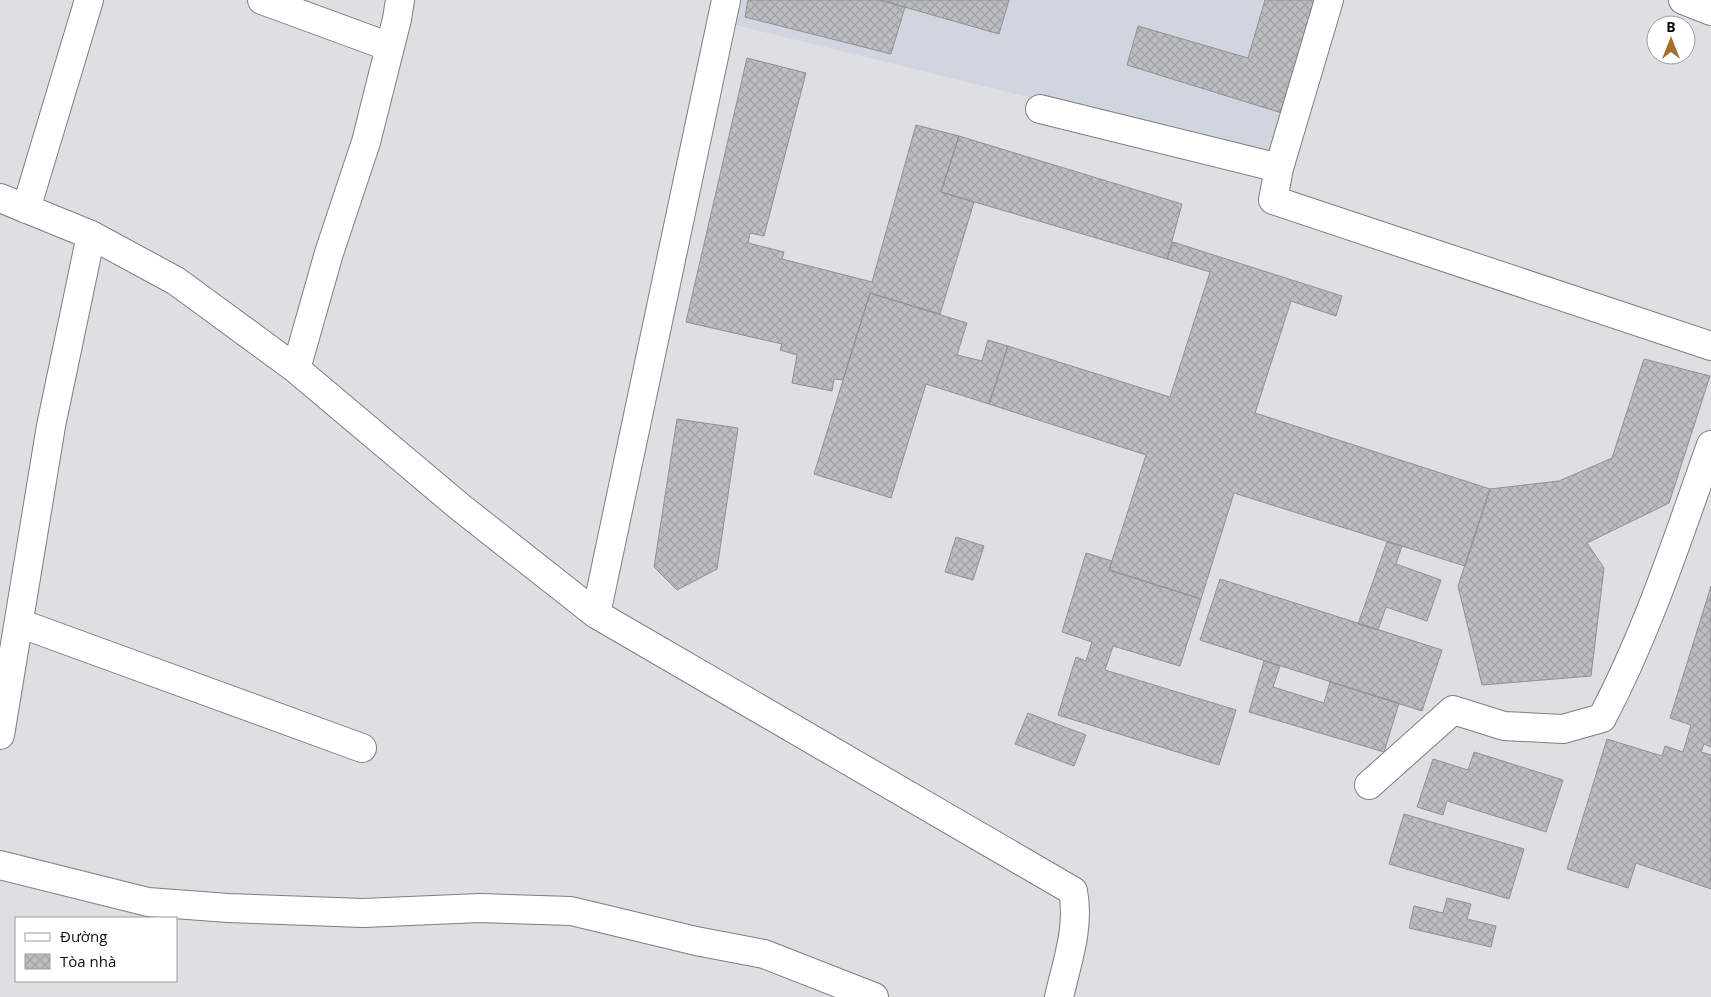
<svg xmlns="http://www.w3.org/2000/svg" width="1711" height="997" viewBox="0 0 1711 997" font-family="'Open Sans',sans-serif">
<style>
.built{fill:#d0d5df}
.building{fill:url(#building-cross-hatch);stroke:#8f9194}
.lines{fill:none;stroke-linecap:round;stroke-linejoin:round}
.minor-casing{stroke:#7c7e81;stroke-width:30}
.minor{stroke:#fff;stroke-width:28}
</style>
<defs>
<pattern id="building-cross-hatch" width="8" height="8" patternUnits="userSpaceOnUse" patternTransform="scale(1.25)"><rect width="8" height="8" fill="#bcbdc1"/><path d="M0 0l8 8M0 8l8-8" fill="none" stroke="#a0a1a5"/></pattern>
</defs>
<rect width="100%" height="100%" fill="#dddfe2"/>
<path class="built" d="M 736,0 L 1318,0 L 1272,157 L 732,24 Z"/>
<path class="building" d="M 748,0 L 880,0 L 905,7 L 891,54 L 745,17 Z
M 880,0 L 1009,0 L 999,34 Z
M 1265,0 L 1318,0 L 1285,114 L 1127,65 L 1138,26 L 1248,58 Z
M 747,58 L 806,73 L 764,236 L 750,233 L 748,243 L 784,252 L 782,259 L 872,282 L 916,125 L 959,136 L 941,192 L 974,202 L 940,314 L 870,293 L 843,380 L 834,379 L 832,391 L 792,383 L 797,355 L 780,350 L 782,344 L 686,322 Z
M 959,136 L 1182,204 L 1167,259 L 941,192 Z
M 1173,242 L 1342,296 L 1336,316 L 1291,301 L 1255,413 L 1490,489 L 1465,566 L 1234,493 L 1201,599 L 1109,570 L 1146,455 L 989,404 L 1008,346 L 1170,397 L 1210,272 L 1167,259 Z
M 870,293 L 967,323 L 957,355 L 982,361 L 988,340 L 1008,346 L 989,404 L 926,384 L 891,498 L 814,474 Z
M 1644,359 L 1710,376 L 1669,503 L 1587,543 L 1604,568 L 1591,676 L 1482,685 L 1458,586 L 1490,489 L 1559,481 L 1612,458 Z
M 677,419 L 738,428 L 717,569 L 677,590 L 654,567 Z
M 956,537 L 984,546 L 973,580 L 945,572 Z
M 1387,542 L 1402,546 L 1396,564 L 1441,580 L 1427,621 L 1386,607 L 1378,630 L 1358,624 Z
M 1086,553 L 1112,561 L 1109,570 L 1201,599 L 1180,666 L 1113,646 L 1105,670 L 1236,710 L 1219,765 L 1058,715 L 1076,657 L 1086,661 L 1092,642 L 1062,632 Z
M 1220,579 L 1442,650 L 1422,711 L 1200,640 Z
M 1711,586 L 1711,747 L 1704,744 L 1701,752 L 1711,755 L 1711,889 L 1636,863 L 1628,888 L 1567,869 L 1607,739 L 1662,756 L 1665,746 L 1683,752 L 1691,725 L 1670,718 Z
M 1264,661 L 1280,666 L 1273,687 L 1324,703 L 1330,682 L 1399,703 L 1384,752 L 1249,712 Z
M 1028,713 L 1086,735 L 1074,766 L 1015,744 Z
M 1474,752 L 1563,780 L 1546,832 L 1447,801 L 1443,815 L 1417,807 L 1433,759 L 1468,770 Z
M 1404,814 L 1524,849 L 1509,899 L 1389,864 Z
M 1447,898 L 1471,904 L 1467,919 L 1496,926 L 1491,947 L 1409,928 L 1414,906 L 1443,913 Z"/>
<g class="lines">
<defs>
<path id="minor" d="M 262,0 L 390,47
M 1329,0 L 1279,168 L 1273,200 L 1711,346
M 1683,0 L 1711,11
M 1040,109 L 1279,168
M 0,198 L 91,235 L 176,281 L 296,369 L 460,507 L 596,614 L 1073,891 C 1080,927 1067,962 1059,997
M 26,209 L 89,0
M 296,369 L 329,253 L 366,142 L 397,19 L 400,0
M 596,614 L 726,0
M 19,623 L 362,748
M 0,735 L 51,426 L 91,235
M 1369,785 L 1453,710 L 1504,726 L 1563,729 L 1602,718 C 1648,631 1678,537 1711,445
M 0,865 L 148,902 L 228,908 L 363,913 L 480,908 L 571,911 L 696,941 L 764,954 L 874,997"/>
</defs>
<use href="#minor" class="minor-casing"/>
<use href="#minor" class="minor"/>
</g>
<rect x="15" y="917" width="162" height="65" fill="#ffffff" stroke="#9d9e9e"/>
<rect x="25" y="933" width="25" height="8" fill="#ffffff" stroke="#9d9e9e"/>
<text x="60" y="942" font-size="15" fill="#0b0c0d">Đường</text>
<rect x="25" y="954" width="25" height="15" fill="url(#building-cross-hatch)" stroke="#9d9e9e"/>
<text x="60" y="967" font-size="15" fill="#0b0c0d">Tòa nhà</text>
<g transform="translate(1671 40)"><circle r="24" fill="#ffffff" stroke="#9d9e9e"/>
<path d="M0-4L9 19L0 12L-9 19Z" fill="#a76f2c"/>
<text y="-8" font-size="14" font-weight="bold" text-anchor="middle" fill="#0b0c0d">B</text>
</g>
</svg>
